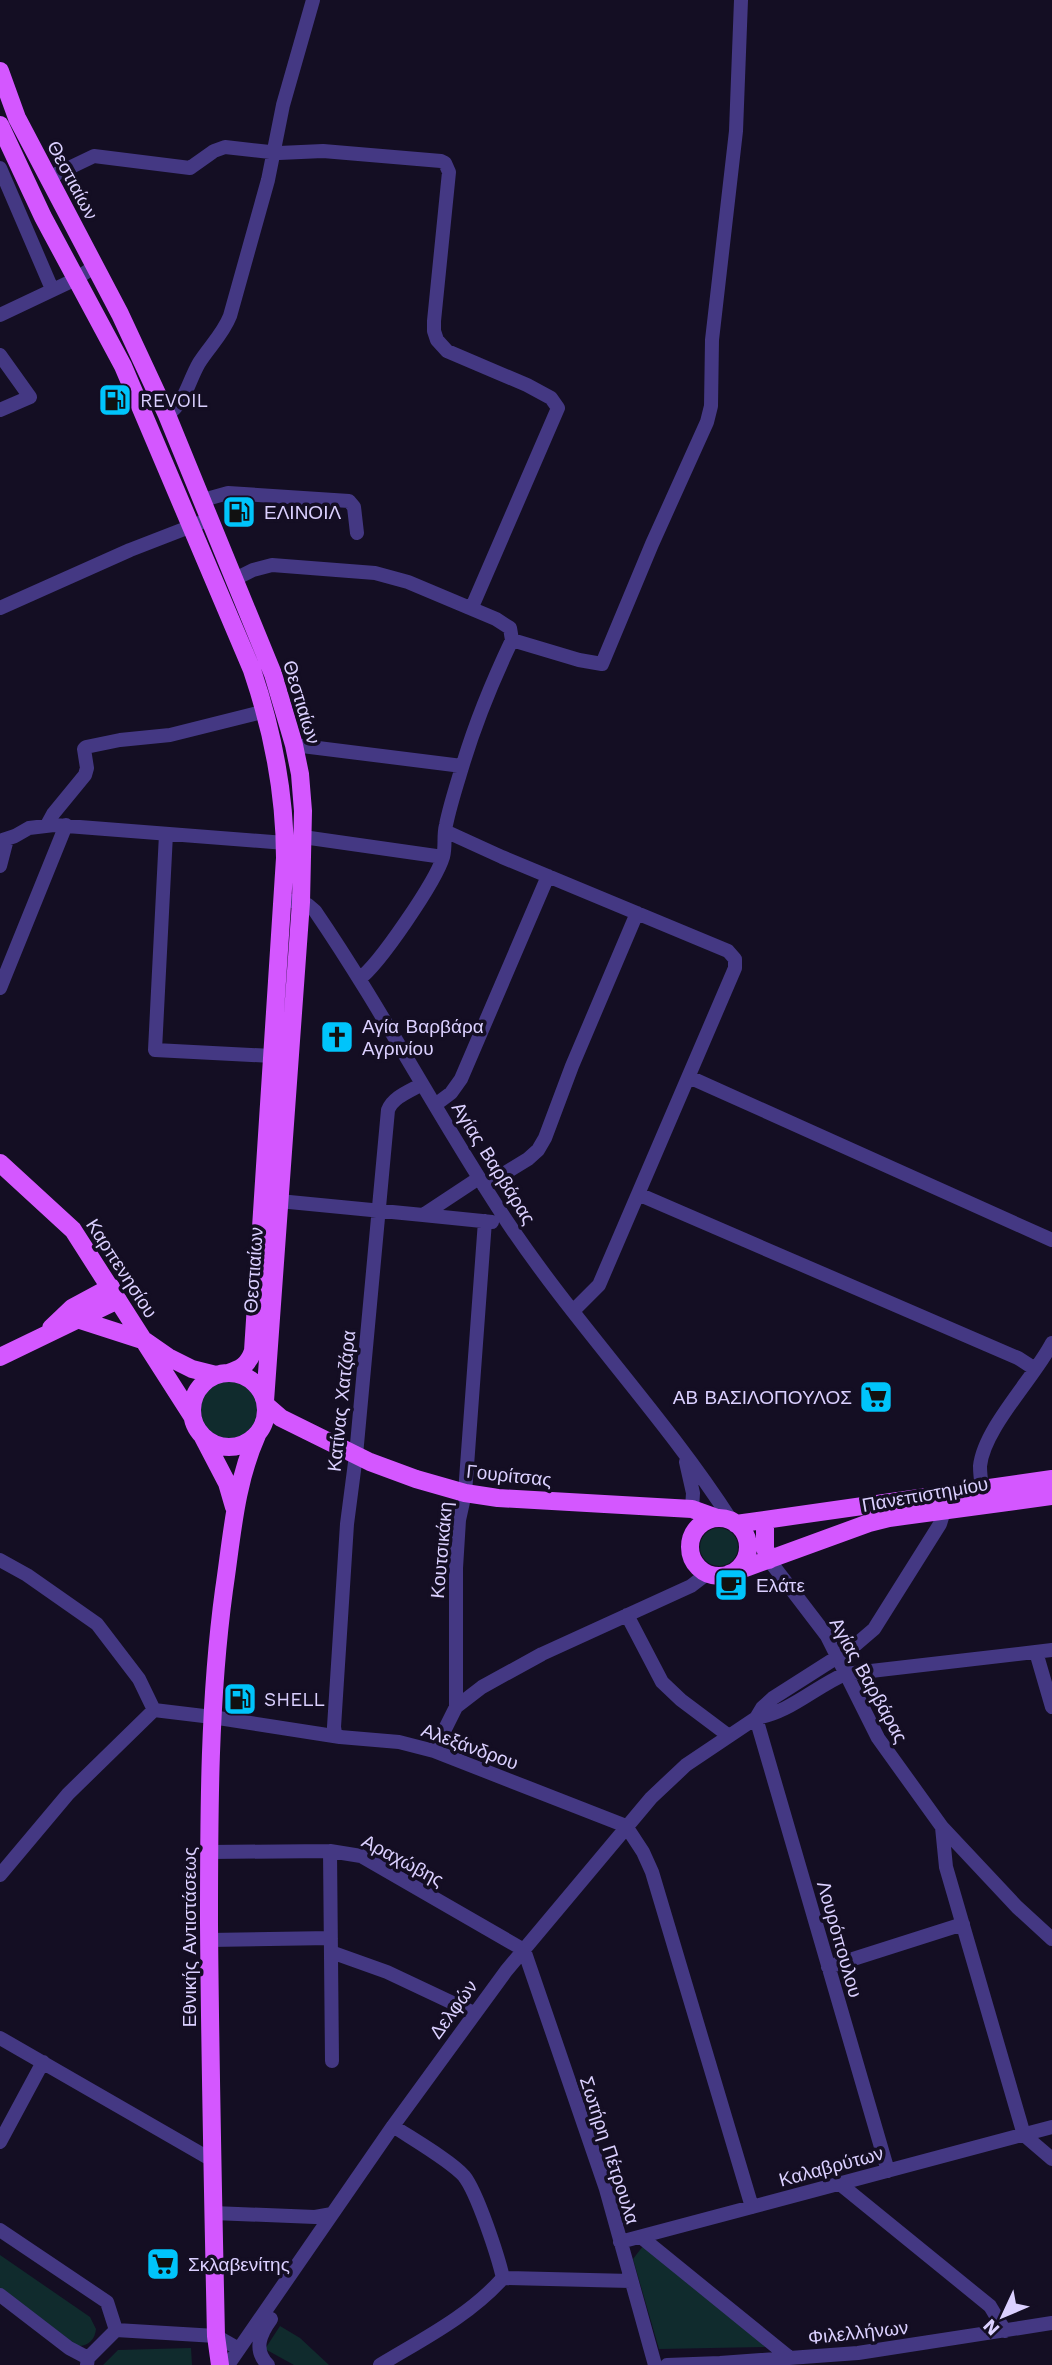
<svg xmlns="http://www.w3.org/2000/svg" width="1052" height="2365" viewBox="0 0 1052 2365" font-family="'Work Sans',sans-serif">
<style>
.green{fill:#102b2d}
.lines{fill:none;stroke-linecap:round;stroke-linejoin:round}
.minor{stroke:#443883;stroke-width:14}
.major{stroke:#d457ff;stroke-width:18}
.labels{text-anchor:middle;stroke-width:7;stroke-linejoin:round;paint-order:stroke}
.street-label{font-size:19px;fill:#dbd0ff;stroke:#140e23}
.poi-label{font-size:19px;fill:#dbd0ff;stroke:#140e23;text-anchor:start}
</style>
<rect width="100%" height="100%" fill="#140e23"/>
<path class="green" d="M198 1411a31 31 0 1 1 62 0a31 31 0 1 1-62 0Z
M700 1547a19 19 0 1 1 38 0a19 19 0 1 1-38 0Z
M 643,2246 L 767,2347 L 659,2349 L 633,2259 Z
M 0,2255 L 90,2317 L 96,2329 C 95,2339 89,2346 78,2346 L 0,2289 Z
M 280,2326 L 300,2338 L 329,2365 L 294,2365 L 265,2349 Z
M 191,2348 L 192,2365 L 103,2365 L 118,2350 Z"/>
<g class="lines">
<path class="minor" d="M 0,168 L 52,289
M 48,178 L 94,156 L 190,168 L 214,151 L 225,147 L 279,153 L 323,151 L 441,161 L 445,163 L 449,172 L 434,321 L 434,331 L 437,340 L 447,351 L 527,385 L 551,398 L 558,408 L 472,607
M 0,315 L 76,279 L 95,266
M 0,355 L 30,397 L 0,410
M 167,415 C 186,402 188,382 199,363 C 209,347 223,334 230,316 L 268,180 L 283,105 L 313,0
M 203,500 L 228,493 L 349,501 L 354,507 L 357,533
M 235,579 L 253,570 L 272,565 L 375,573 L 408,582 L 496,619 L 510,628 L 512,640 C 493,680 476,721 463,764 C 457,784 450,805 446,825 C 443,836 446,846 443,857 C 436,881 379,965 359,979
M 0,608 L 130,550 L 210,519
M 512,640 L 579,660 L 602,664 L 652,544 L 707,422 L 711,406 L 712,340 L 736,131 L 741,0
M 294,745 L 462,766
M 47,825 L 53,814 L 85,775 L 87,768 L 84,749 L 86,747 L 120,740 L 170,735 L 266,711
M 445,831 L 502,857 L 728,951 L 735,959 L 735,968 L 599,1285 L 573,1311
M 166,834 L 155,1050 L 272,1056
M 303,837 L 443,857
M 0,841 L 15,836 L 29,828 L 54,825 L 285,843
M 0,866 L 7,839
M 292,901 L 308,905 L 315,911 C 384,1012 440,1121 508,1223 C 577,1326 664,1416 731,1520
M 0,988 L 66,825
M 689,1077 L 1052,1240
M 435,1105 L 451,1093 L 461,1079 L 548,876
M 484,1186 L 528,1159 L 538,1150 L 545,1138 L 572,1066 L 637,913
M 638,1194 L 1018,1358 L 1035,1369
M 279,1201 L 423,1215 L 479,1178
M 423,1215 L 492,1222
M 686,1462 L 693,1493 L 692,1509
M 982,1488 C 981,1481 980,1473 980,1466 C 984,1428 1034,1378 1052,1343
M 0,1560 L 27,1575 L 97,1624 L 139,1679 L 154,1710
M 769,1560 L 827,1636 L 878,1738 L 942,1827 L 1017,1907 L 1052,1939
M 627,1615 L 662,1682 L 681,1700 L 729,1736
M 1036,1652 L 1052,1707
M 456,1707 L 482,1687 L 542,1654 L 691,1586 L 708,1573
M 154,1710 L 212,1717 L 340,1737 L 399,1742 L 434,1751 L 626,1826 L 643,1852 L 652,1872 L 752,2207
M 756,1718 L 888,2171
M 756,1718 L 762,1708 L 773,1698 L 853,1647 L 874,1629 L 940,1524 L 944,1511 L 942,1502
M 340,1737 L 335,1733 L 334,1727 L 347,1524 L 356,1455 L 388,1110 C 393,1097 410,1091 422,1084
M 434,1751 L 456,1707 L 456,1568 L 459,1520 L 465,1493 L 485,1221
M 942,1827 L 946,1867 L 1024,2135 L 1052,2159
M 330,1851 L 332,2061
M 209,1852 L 330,1851 L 361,1856 L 524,1950 L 606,2189 L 655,2365
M 0,1875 L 68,1794 L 154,1710
M 209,1940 L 331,1938
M 331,1952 L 387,1972 L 474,2013
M 828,1967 L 963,1924
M 0,2038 L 212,2160
M 393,2126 C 411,2138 451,2161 464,2176 C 477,2192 498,2256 503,2278 L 631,2281
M 0,2142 L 43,2062
M 840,2184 L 990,2306 L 1005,2331
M 213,2213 L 315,2217 L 332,2214
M 0,2230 L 107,2302 L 116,2330
M 641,2237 L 790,2358
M 620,2242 L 1052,2127
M 0,2295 L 69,2348 L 88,2358
M 87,2365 L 88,2358 L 116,2330 L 216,2336 L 239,2349
M 228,2365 L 393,2126 L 506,1971 L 651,1798 L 686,1765 L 756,1718 C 789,1713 815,1687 845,1674 L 1052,1650
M 268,2365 C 253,2350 260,2334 271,2319
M 380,2365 C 423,2339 469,2316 503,2278
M 667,2365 L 720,2363 L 858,2353 L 1052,2323"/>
<path class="major" d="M 0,71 L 17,118 L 120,314 L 167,415 L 273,674 L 294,745 L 300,774 L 303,811 L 301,902 L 265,1401
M 0,125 L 43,217 L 123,366 L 252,670 C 273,732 285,793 285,858 L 253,1351 C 248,1365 241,1369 228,1373
M 0,1163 L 73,1230 L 192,1416
M 80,1320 L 145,1341 L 168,1357 L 192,1369 L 216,1375
M 51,1328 L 72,1308 L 111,1287
M 0,1357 L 118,1300
M192 1410a37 37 0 1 1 74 0a37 37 0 1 1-74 0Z
M 266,1405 L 281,1418 L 370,1462 L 416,1479 L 465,1493 L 498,1498 L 692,1509 L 717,1518
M 203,1437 L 227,1483 L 234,1507
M690 1547a29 29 0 1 1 58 0a29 29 0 1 1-58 0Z
M 765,1521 L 765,1548 L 769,1560
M 736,1524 L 1052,1479
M 729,1574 L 869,1523 L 889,1518 L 1052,1496
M 220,2365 L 216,2336 C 213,2198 210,2060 209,1923 C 209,1812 209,1700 224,1590 C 232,1537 235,1484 257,1435"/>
</g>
<defs>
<symbol id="fuel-square" viewBox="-11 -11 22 22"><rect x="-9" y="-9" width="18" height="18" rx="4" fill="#00c4fb" stroke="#140e23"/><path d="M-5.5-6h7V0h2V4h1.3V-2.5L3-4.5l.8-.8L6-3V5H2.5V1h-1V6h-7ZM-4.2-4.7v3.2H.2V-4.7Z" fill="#111"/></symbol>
<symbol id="church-square" viewBox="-11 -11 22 22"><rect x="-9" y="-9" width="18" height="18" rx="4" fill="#00c4fb" stroke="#140e23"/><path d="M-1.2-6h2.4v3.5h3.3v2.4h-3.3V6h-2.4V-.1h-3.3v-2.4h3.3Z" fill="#111"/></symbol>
<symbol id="supermarket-square" viewBox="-11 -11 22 22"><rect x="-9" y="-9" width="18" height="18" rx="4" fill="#00c4fb" stroke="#140e23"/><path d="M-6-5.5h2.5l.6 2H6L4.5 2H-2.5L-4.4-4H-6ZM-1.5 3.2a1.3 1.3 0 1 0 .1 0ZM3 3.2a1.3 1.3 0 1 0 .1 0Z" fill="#111"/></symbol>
<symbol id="cafe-square" viewBox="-11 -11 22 22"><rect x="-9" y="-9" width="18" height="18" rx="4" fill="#00c4fb" stroke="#140e23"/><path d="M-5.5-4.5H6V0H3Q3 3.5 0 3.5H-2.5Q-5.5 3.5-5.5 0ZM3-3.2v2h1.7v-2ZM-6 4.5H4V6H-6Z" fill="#111"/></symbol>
</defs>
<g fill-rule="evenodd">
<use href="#fuel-square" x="96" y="381" width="38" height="38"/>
<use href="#fuel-square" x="220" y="493" width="38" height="38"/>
<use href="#church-square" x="318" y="1018" width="38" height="38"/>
<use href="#supermarket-square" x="857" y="1378" width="38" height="38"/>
<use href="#cafe-square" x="712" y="1566" width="38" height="38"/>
<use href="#fuel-square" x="221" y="1680" width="38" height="38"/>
<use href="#supermarket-square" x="144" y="2245" width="38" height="38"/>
</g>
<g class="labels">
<g class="street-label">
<text transform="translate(73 180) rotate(62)" y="7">Θεστιαίων</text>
<text transform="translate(302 702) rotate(73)" y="7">Θεστιαίων</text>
<text transform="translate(494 1163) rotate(58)" y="7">Αγίας Βαρβάρας</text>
<text transform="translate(122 1268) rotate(57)" y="7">Καρπενησίου</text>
<text transform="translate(253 1270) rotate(-86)" y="7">Θεστιαίων</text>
<text transform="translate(341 1401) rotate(-84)" y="7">Κατίνας Χατζάρα</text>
<text transform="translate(509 1475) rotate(6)" y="7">Γουρίτσας</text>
<text transform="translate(925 1494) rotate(-10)" y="7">Πανεπιστημίου</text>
<text transform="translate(441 1550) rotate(-85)" y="7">Κουτσικάκη</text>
<text transform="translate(869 1680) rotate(61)" y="7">Αγίας Βαρβάρας</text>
<text transform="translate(470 1746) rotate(20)" y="7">Αλεξάνδρου</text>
<text transform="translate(403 1860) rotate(28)" y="7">Αραχώβης</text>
<text transform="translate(189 1937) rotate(-90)" y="7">Εθνικής Αντιστάσεως</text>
<text transform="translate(840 1939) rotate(74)" y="7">Λουρόπουλου</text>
<text transform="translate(453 2009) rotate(-54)" y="7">Δελφών</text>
<text transform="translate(610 2150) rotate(72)" y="7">Σωτήρη Πέτρουλα</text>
<text transform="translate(831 2166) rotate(-15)" y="7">Καλαβρύτων</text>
<text transform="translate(858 2332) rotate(-6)" y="7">Φιλελλήνων</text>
</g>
<g class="poi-label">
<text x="140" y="407">REVOIL</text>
<text x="264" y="519">ΕΛΙΝΟΙΛ</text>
<text x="362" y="1033">Αγία Βαρβάρα<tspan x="362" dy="22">Αγρινίου</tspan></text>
<text x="852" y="1404" text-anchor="end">ΑΒ ΒΑΣΙΛΟΠΟΥΛΟΣ</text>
<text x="756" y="1592">Ελάτε</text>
<text x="264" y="1706">SHELL</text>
<text x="188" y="2271">Σκλαβενίτης</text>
</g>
</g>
<g transform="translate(1003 2316) rotate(226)" stroke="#140e23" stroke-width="5" paint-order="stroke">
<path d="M0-5L12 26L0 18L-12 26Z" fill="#dbd0ff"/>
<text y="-10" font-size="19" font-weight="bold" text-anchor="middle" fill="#dbd0ff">N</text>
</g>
</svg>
